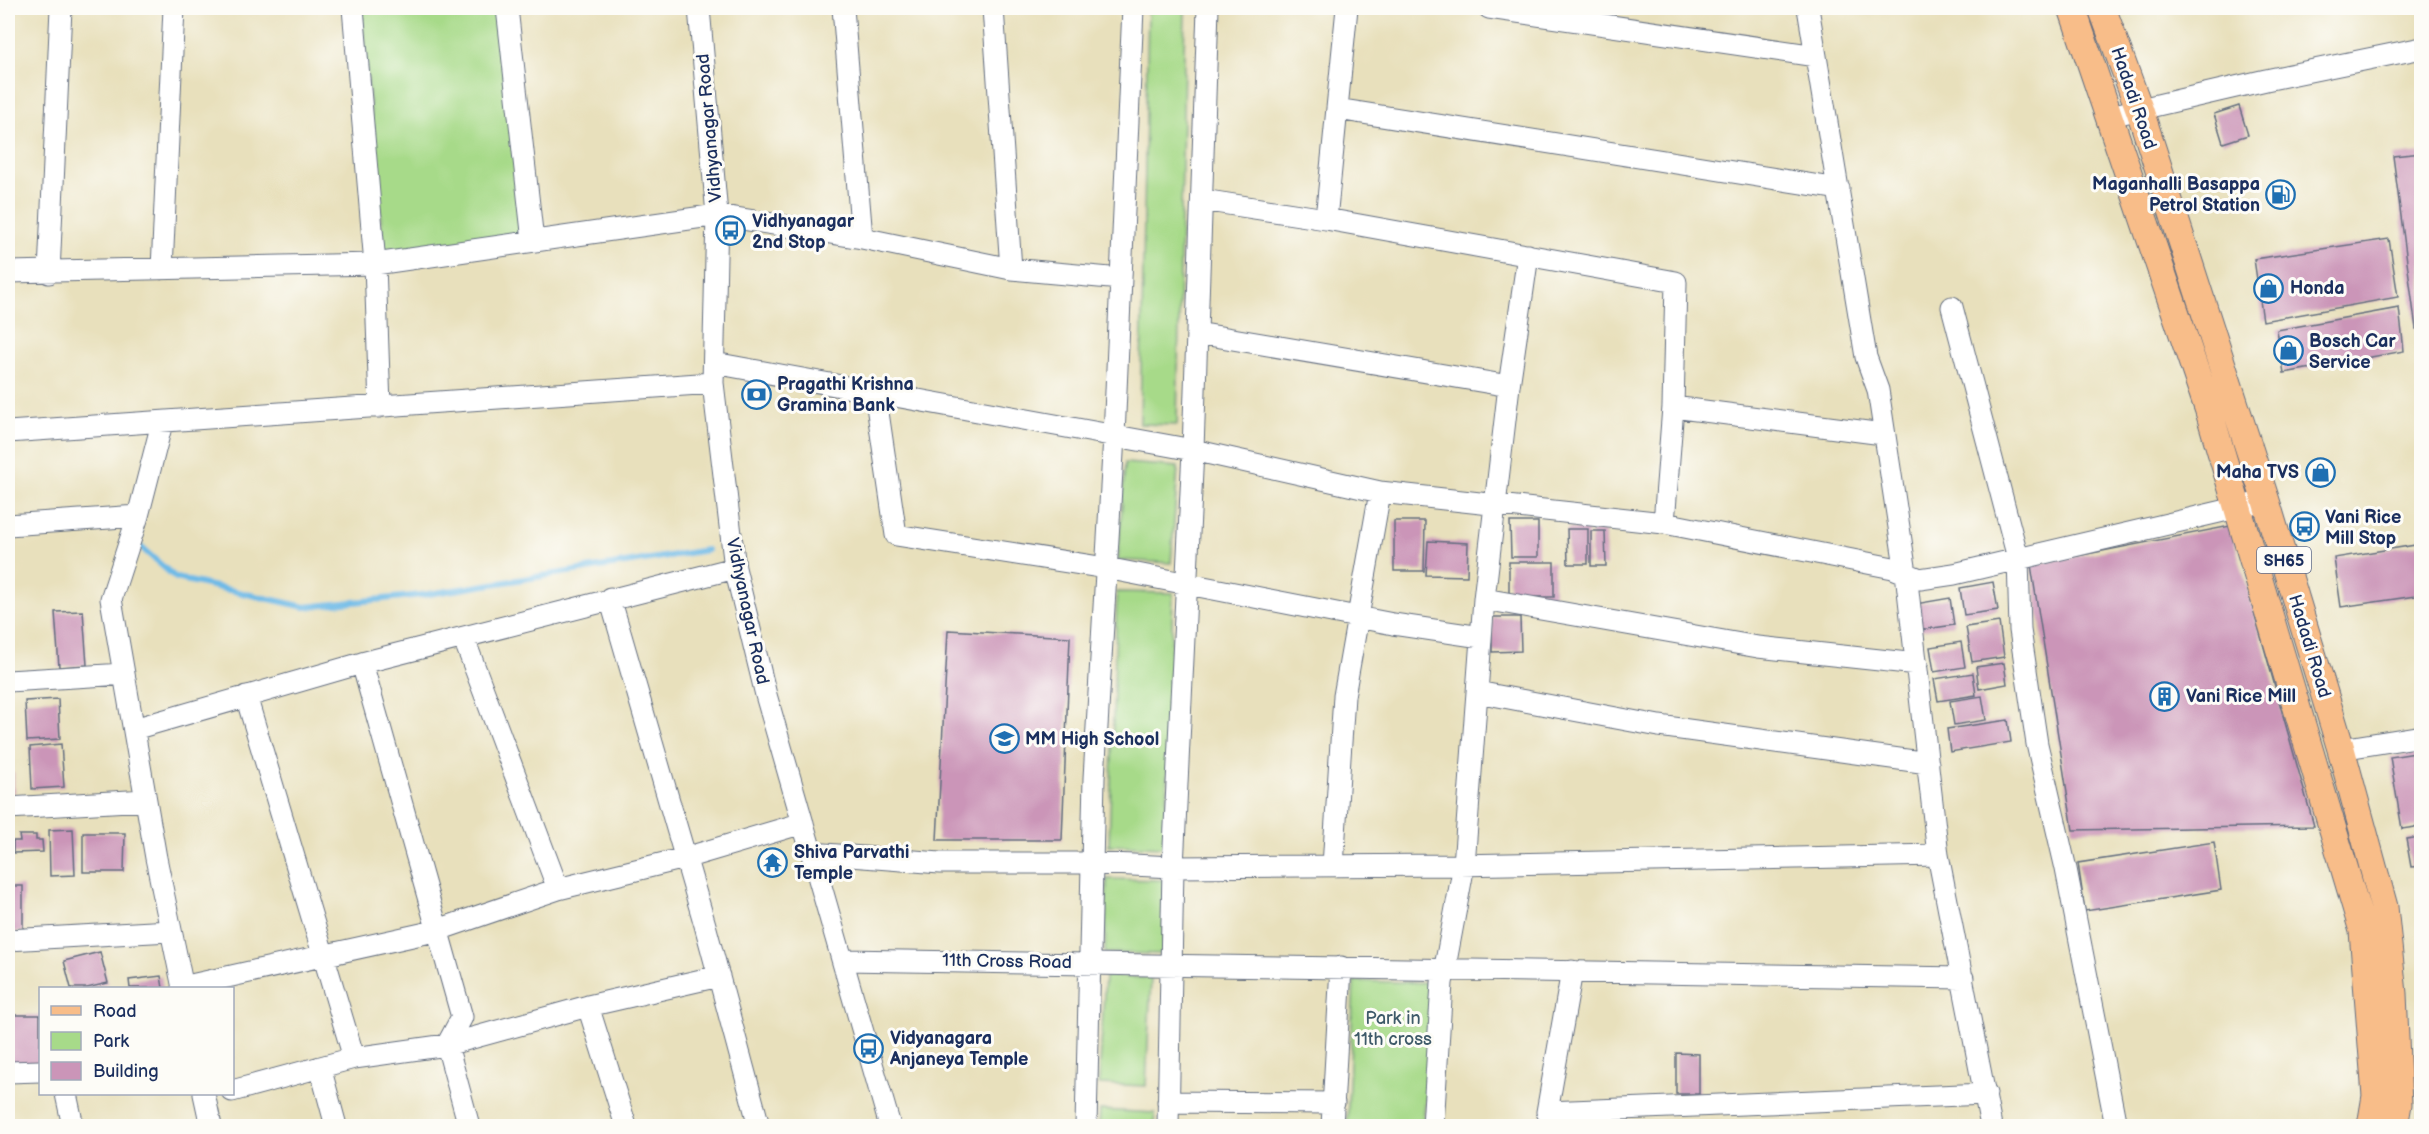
<svg xmlns="http://www.w3.org/2000/svg" width="2429" height="1134" viewBox="0 0 2429 1134" font-family="'Balsamiq Sans',sans-serif">
<style>
.green{fill:#a7da89;stroke:#618474;stroke-width:1.5}
.lines{fill:none;stroke-linecap:round;stroke-linejoin:round}
.stream{stroke:#6dbae7;stroke-width:6}
.building{fill:#cb95b8}
.minor-casing{stroke:#636d7f;stroke-width:23}
.major-casing{stroke:#636d7f;stroke-width:29}
.minor{stroke:#fff;stroke-width:21}
.major{stroke:#f8bd89;stroke-width:27}
.labels{text-anchor:middle;stroke-width:6;stroke-linejoin:round;paint-order:stroke}
.shield{fill:#fdfcf7;stroke:#5f6c8c;stroke-width:1.5}
.shield-label{font-size:16px;font-weight:bold;fill:#1b2f5e}
.street-label{font-size:18px;fill:#1b2f5e;stroke:#fdfcf7}
.poi-label{font-size:18px;font-weight:bold;fill:#1b2f5e;stroke:#fdfcf7;text-anchor:start}
.park-label{font-size:18px;fill:#3e5a69;stroke:#fdfcf7}
</style>
<rect width="100%" height="100%" fill="#fdfcf7"/>
<filter id="ink" filterUnits="userSpaceOnUse"><feTurbulence type="fractalNoise" baseFrequency=".0167" numOctaves="2"/><feDisplacementMap in="SourceGraphic" scale="12" xChannelSelector="R" yChannelSelector="G"/><feConvolveMatrix kernelMatrix="1 2 1 2 8 2 1 2 1" color-interpolation-filters="sRGB"/></filter>
<filter id="wash" filterUnits="userSpaceOnUse"><feTurbulence type="fractalNoise" baseFrequency=".008" numOctaves="4" result="noise"/><feDisplacementMap in="SourceGraphic" scale="24" xChannelSelector="R" yChannelSelector="G"/><feGaussianBlur stdDeviation="1.35" result="paint"/><feColorMatrix in="noise" values="0 0 0 0 0 0 0 0 0 0 0 0 0 0 0 0 0 1.4 0 .05"/><feComposite in="paint" operator="in"/></filter>
<g filter="url(#wash)">
<rect width="100%" height="100%" fill="#e8e0bc"/>
<path class="green" d="M 361,8 L 497,8 L 524,234 L 384,253 Z
M 1148,8 L 1185,8 L 1177,425 L 1140,424 Z
M 1125,463 L 1178,467 L 1171,563 L 1118,560 Z
M 1117,592 L 1173,593 L 1165,847 L 1109,845 Z
M 1107,879 L 1164,880 L 1163,954 L 1105,953 Z
M 1105,976 L 1151,978 L 1146,1086 L 1099,1084 Z
M 1354,981 L 1442,983 L 1422,1126 L 1347,1126 Z
M 1100,1110 L 1155,1113 L 1154,1126 L 1099,1126 Z"/>
<g class="lines">
<path class="stream" d="M 135,542 L 176,578 L 305,607 L 422,595 L 707,550"/>
</g>
<g id="blocks">
<path class="building" d="M 2239,106 L 2248,135 L 2223,143 L 2214,114 Z
M 2422,153 L 2422,329 L 2416,329 L 2393,156 Z
M 2389,239 L 2398,297 L 2263,321 L 2254,259 Z
M 2399,308 L 2404,351 L 2284,373 L 2277,330 Z
M 1394,521 L 1425,521 L 1424,571 L 1394,571 Z
M 1510,522 L 1538,522 L 1538,557 L 1511,557 Z
M 2230,526 L 2314,826 L 2073,830 L 2031,565 Z
M 1567,529 L 1588,529 L 1588,564 L 1568,564 Z
M 1591,531 L 1605,531 L 1606,566 L 1591,566 Z
M 1428,541 L 1468,543 L 1467,576 L 1426,575 Z
M 2422,544 L 2422,595 L 2341,607 L 2334,558 Z
M 1509,562 L 1554,562 L 1554,597 L 1509,597 Z
M 1993,582 L 1998,610 L 1964,615 L 1960,588 Z
M 1950,598 L 1954,625 L 1919,630 L 1915,604 Z
M 83,611 L 87,665 L 59,667 L 55,612 Z
M 1492,617 L 1520,617 L 1521,651 L 1492,652 Z
M 1999,622 L 2004,657 L 1972,662 L 1966,627 Z
M 948,630 L 1070,637 L 1062,840 L 937,840 Z
M 1961,642 L 1965,667 L 1934,672 L 1930,647 Z
M 2004,663 L 2007,684 L 1979,689 L 1976,667 Z
M 1973,673 L 1976,695 L 1938,701 L 1934,679 Z
M 1982,696 L 1986,720 L 1954,725 L 1950,701 Z
M 58,699 L 60,739 L 27,741 L 25,701 Z
M 2008,720 L 2011,742 L 1950,752 L 1947,729 Z
M 61,744 L 64,787 L 32,789 L 30,747 Z
M 8,748 L 13,748 L 13,769 L 8,769 Z
M 2422,752 L 2422,826 L 2402,829 L 2390,757 Z
M 8,773 L 14,773 L 14,794 L 8,794 Z
M 73,829 L 75,875 L 50,876 L 49,830 Z
M 83,833 L 125,833 L 124,872 L 83,872 Z
M 19,835 L 36,835 L 36,840 L 42,840 L 43,852 L 13,853 L 13,841 L 20,841 Z
M 2422,837 L 2422,866 L 2411,867 L 2406,839 Z
M 2214,842 L 2221,890 L 2085,911 L 2078,863 Z
M 8,886 L 23,886 L 23,932 L 8,932 Z
M 100,952 L 108,983 L 87,988 L 71,988 L 64,961 Z
M 161,976 L 163,988 L 130,988 L 129,980 Z
M 8,1015 L 40,1015 L 40,1068 L 8,1067 Z
M 1676,1053 L 1699,1054 L 1699,1094 L 1676,1094 Z"/>
</g>
</g>
<g filter="url(#ink)">
<use href="#blocks" fill-opacity="0" stroke="#636d7f" stroke-width="1.5"/>
<g class="lines">
<defs>
<path id="minor" d="M 353,8 L 375,264 L 380,407
M 507,8 L 533,241
M 699,8 L 717,215 L 713,383 L 735,568 L 766,695 L 890,1126
M 843,8 L 862,238 L 1011,269
M 993,8 L 1011,269 L 1121,279
M 1347,8 L 1326,219 L 1676,282 L 1673,407 L 1664,523
M 1489,8 L 1816,56
M 1337,109 L 1839,189
M 2110,116 L 2266,80 L 2422,48
M 1202,200 L 1326,219
M 162,269 L 174,8
M 8,272 L 375,264 L 717,215 L 862,238
M 49,273 L 61,8
M 1952,307 L 2018,558 L 2020,630 L 2037,744 L 2066,869 L 2116,1126
M 1197,333 L 1509,386 L 1528,255
M 714,363 L 1193,450 L 1380,492 L 1664,523 L 1893,568 L 1920,579 L 1954,574 L 2266,501
M 875,392 L 896,535 L 1106,568 L 1393,624 L 1481,637
M 1673,407 L 1883,434
M 162,423 L 138,516 L 111,599 L 156,858 L 183,988
M 8,432 L 713,383
M 8,525 L 138,516
M 610,598 L 705,925 L 759,1126
M 1484,599 L 1758,647 L 1917,664
M 464,639 L 558,889
M 362,663 L 462,1017 L 447,1045 L 469,1126
M 8,681 L 124,674
M 1477,692 L 1659,726 L 1928,763
M 246,696 L 354,1058
M 134,729 L 362,663 L 735,568
M 2341,749 L 2422,736
M 8,808 L 146,800
M 812,853 L 940,863 L 1092,863 L 1173,867 L 1456,865 L 1938,855 L 1906,573 L 1878,390 L 1866,357 L 1808,8
M 1938,855 L 1991,1126
M 1333,866 L 1344,696 L 1380,492
M 8,940 L 170,931
M 844,960 L 1963,978
M 1572,971 L 1547,1112 L 1986,1094
M 182,987 L 435,931 L 558,889 L 685,858 L 803,823
M 588,1006 L 626,1126
M 320,1067 L 336,1126
M 8,1072 L 40,1071
M 232,1091 L 354,1058 L 447,1045 L 588,1006 L 719,976
M 66,1094 L 73,1126
M 204,1094 L 211,1126
M 1168,1102 L 1334,1103
M 1086,1126 L 1094,778 L 1114,436 L 1133,8
M 1168,1126 L 1173,867 L 1193,450 L 1208,8
M 1332,1126 L 1341,967
M 1433,1126 L 1442,983 L 1464,865 L 1484,599 L 1509,386"/>
<path id="major" d="M 2072,8 L 2208,408 L 2363,931 L 2376,1096 L 2371,1126
M 2102,8 L 2140,111 L 2266,501 L 2341,749 L 2384,907 L 2393,994 L 2398,1104 L 2394,1126"/>
</defs>
<use href="#minor" class="minor-casing"/>
<use href="#major" class="major-casing"/>
<use href="#minor" class="minor"/>
<use href="#major" class="major"/>
</g>
</g>
<defs>
<symbol id="fuel-ring" viewBox="-11 -11 22 22"><circle r="9.5" fill="#fdfcf7" stroke="#1f6fb2" stroke-width="1.5"/><path d="M-5.5-6h7V0h2V4h1.3V-2.5L3-4.5l.8-.8L6-3V5H2.5V1h-1V6h-7ZM-4.2-4.7v3.2H.2V-4.7Z" fill="#1f6fb2"/></symbol>
<symbol id="bus-ring" viewBox="-11 -11 22 22"><circle r="9.5" fill="#fdfcf7" stroke="#1f6fb2" stroke-width="1.5"/><path d="M-5-6H5V4H4V6H2V4H-2V6H-4V4H-5ZM-3.5-4V0h7V-4ZM-3.5 1.2v1.5H-2V1.2ZM2 1.2v1.5H3.5V1.2Z" fill="#1f6fb2"/></symbol>
<symbol id="shop-ring" viewBox="-11 -11 22 22"><circle r="9.5" fill="#fdfcf7" stroke="#1f6fb2" stroke-width="1.5"/><path d="M-5-2.5h2.3a2.7 3.5 0 0 1 5.4 0H5L5.5 6h-11ZM-1.5-2.5h3a1.5 2.3 0 0 0-3 0Z" fill="#1f6fb2"/></symbol>
<symbol id="bank-ring" viewBox="-11 -11 22 22"><circle r="9.5" fill="#fdfcf7" stroke="#1f6fb2" stroke-width="1.5"/><path d="M-6-4H6V4H-6ZM0-2.3a2.3 2.3 0 1 0 0 4.6a2.3 2.3 0 1 0 0-4.6Z" fill="#1f6fb2"/></symbol>
<symbol id="building-ring" viewBox="-11 -11 22 22"><circle r="9.5" fill="#fdfcf7" stroke="#1f6fb2" stroke-width="1.5"/><path d="M-4-6H4V6H1V3H-1V6H-4ZM-2.5-4.3h1.7v1.8h-1.7ZM.8-4.3h1.7v1.8H.8ZM-2.5-1h1.7V.8h-1.7ZM.8-1h1.7V.8H.8Z" fill="#1f6fb2"/></symbol>
<symbol id="school-ring" viewBox="-11 -11 22 22"><circle r="9.5" fill="#fdfcf7" stroke="#1f6fb2" stroke-width="1.5"/><path d="M0-5L7-2L0 1L-7-2ZM-4 1L0 2.5L4 1V4Q0 6-4 4Z" fill="#1f6fb2"/></symbol>
<symbol id="temple-ring" viewBox="-11 -11 22 22"><circle r="9.5" fill="#fdfcf7" stroke="#1f6fb2" stroke-width="1.5"/><path d="M0-6L5-2H3V0L6.5 2.5H4V6H1.5V3h-3V6H-4V2.5H-6.5L-3 0V-2H-5Z" fill="#1f6fb2"/></symbol>
</defs>
<g fill-rule="evenodd">
<use href="#fuel-ring" x="2264" y="178" width="33" height="33"/>
<use href="#bus-ring" x="714" y="214" width="33" height="33"/>
<use href="#shop-ring" x="2252" y="272" width="33" height="33"/>
<use href="#shop-ring" x="2272" y="334" width="33" height="33"/>
<use href="#bank-ring" x="740" y="378" width="33" height="33"/>
<use href="#shop-ring" x="2304" y="456" width="33" height="33"/>
<use href="#bus-ring" x="2288" y="510" width="33" height="33"/>
<use href="#building-ring" x="2148" y="680" width="33" height="33"/>
<use href="#school-ring" x="988" y="722" width="33" height="33"/>
<use href="#temple-ring" x="756" y="846" width="33" height="33"/>
<use href="#bus-ring" x="852" y="1032" width="33" height="33"/>
</g>
<g class="labels">
<rect class="shield" x="2257" y="547" width="54" height="26" rx="4.5"/>
<g class="shield-label">
<text x="2284" y="566">SH65</text>
</g>
<g class="street-label">
<text transform="translate(2134 98) rotate(71)" y="6">Hadadi Road</text>
<text transform="translate(709 128) rotate(-95)" y="6">Vidhyanagar Road</text>
<text transform="translate(748 611) rotate(78)" y="6">Vidhyanagar Road</text>
<text transform="translate(2310 646) rotate(73)" y="6">Hadadi Road</text>
<text transform="translate(1007 961) rotate(1)" y="6">11th Cross Road</text>
</g>
<g class="poi-label">
<text x="2260" y="190" text-anchor="end">Maganhalli Basappa<tspan x="2260" dy="21">Petrol Station</tspan></text>
<text x="752" y="227">Vidhyanagar<tspan x="752" dy="21">2nd Stop</tspan></text>
<text x="2290" y="294">Honda</text>
<text x="2309" y="347">Bosch Car<tspan x="2309" dy="21">Service</tspan></text>
<text x="777" y="390">Pragathi Krishna<tspan x="777" dy="21">Gramina Bank</tspan></text>
<text x="2299" y="478" text-anchor="end">Maha TVS</text>
<text x="2325" y="523">Vani Rice<tspan x="2325" dy="21">Mill Stop</tspan></text>
<text x="2186" y="702">Vani Rice Mill</text>
<text x="1025" y="745">MM High School</text>
<text x="794" y="858">Shiva Parvathi<tspan x="794" dy="21">Temple</tspan></text>
<text x="890" y="1044">Vidyanagara<tspan x="890" dy="21">Anjaneya Temple</tspan></text>
</g>
<g class="park-label">
<text x="1393" y="1024">Park in<tspan x="1393" dy="21">11th cross</tspan></text>
</g>
</g>
<rect width="2429" height="1134" fill="none" stroke="#fdfcf7" stroke-width="30"/>
<rect x="39" y="987" width="195" height="108" fill="#fdfcf7" stroke="#a3aaba" stroke-width="1.5"/>
<rect x="51" y="1006" width="30" height="9" fill="#f8bd89" stroke="#a3aaba" stroke-width="1.5"/>
<text x="93" y="1017" font-size="18" fill="#1b2f5e">Road</text>
<rect x="51" y="1032" width="30" height="18" fill="#a7da89" stroke="#a3aaba" stroke-width="1.5"/>
<text x="93" y="1047" font-size="18" fill="#1b2f5e">Park</text>
<rect x="51" y="1062" width="30" height="18" fill="#cb95b8" stroke="#a3aaba" stroke-width="1.5"/>
<text x="93" y="1077" font-size="18" fill="#1b2f5e">Building</text>
</svg>
